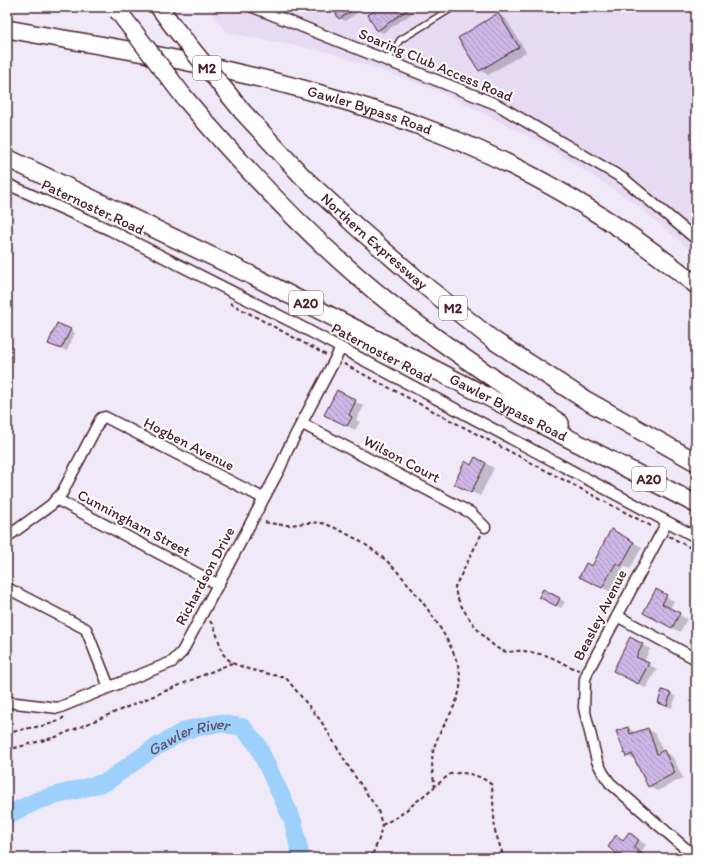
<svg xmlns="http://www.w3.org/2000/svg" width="703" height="865" viewBox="0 0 703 865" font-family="Itim,sans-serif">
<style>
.built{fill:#e6dbf3}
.shadow{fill:#0003}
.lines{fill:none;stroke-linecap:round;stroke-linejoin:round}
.river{stroke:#9dd0fa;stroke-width:18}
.building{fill:url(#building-back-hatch);stroke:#4a1f2b}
.lane-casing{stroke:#4a1f2b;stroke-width:8}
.street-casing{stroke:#4a1f2b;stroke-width:13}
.highway-casing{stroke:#4a1f2b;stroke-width:20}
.path{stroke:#4a1f2b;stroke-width:2;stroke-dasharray:4 3;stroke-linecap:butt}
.lane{stroke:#fff;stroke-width:5}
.street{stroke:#fff;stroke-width:10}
.highway{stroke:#fff;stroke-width:17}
.highway-bridge-casing{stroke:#4a1f2b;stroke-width:20;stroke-linecap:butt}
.highway-bridge{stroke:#fff;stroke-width:17}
.labels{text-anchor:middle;stroke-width:4;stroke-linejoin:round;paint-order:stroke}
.shield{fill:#fff;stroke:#80626b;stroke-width:1}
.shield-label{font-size:14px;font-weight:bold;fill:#4a1f2b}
.street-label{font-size:15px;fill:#4a1f2b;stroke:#fff}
.water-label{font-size:16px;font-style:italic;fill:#635469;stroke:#fff}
</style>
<defs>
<pattern id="building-back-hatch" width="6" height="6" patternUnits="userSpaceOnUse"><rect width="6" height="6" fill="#cdb8e7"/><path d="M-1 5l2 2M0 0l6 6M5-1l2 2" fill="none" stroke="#a895bb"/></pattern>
</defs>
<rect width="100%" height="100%" fill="#f0eaf8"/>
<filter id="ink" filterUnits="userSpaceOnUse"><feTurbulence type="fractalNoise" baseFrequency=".025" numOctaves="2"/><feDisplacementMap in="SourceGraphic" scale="8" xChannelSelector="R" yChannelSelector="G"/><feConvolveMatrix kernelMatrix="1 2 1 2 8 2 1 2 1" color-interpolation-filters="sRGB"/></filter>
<g filter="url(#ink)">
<path class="built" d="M 205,7 L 696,7 L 696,255 L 634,203 L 542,143 L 436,90 L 328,52 L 228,33 Z"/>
<path class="shadow" d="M 333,7 L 358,7 L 360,11 L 345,21 L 340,18 Z
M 382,7 L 416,7 L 417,10 L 383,33 L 378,30 Z
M 498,14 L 506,19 L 526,52 L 488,75 L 480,70 Z
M 70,330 L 75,333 L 67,351 L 55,346 Z
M 337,392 L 364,406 L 356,420 L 360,422 L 355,430 L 334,419 Z
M 476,458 L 494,468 L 480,496 L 463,488 Z
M 612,531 L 642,547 L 630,569 L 624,566 L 611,592 L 589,581 L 592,567 Z
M 544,590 L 565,602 L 561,608 L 540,596 Z
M 656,591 L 674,601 L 670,609 L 687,619 L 680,632 L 652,617 Z
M 642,645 L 650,649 L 644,662 L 657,669 L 646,688 L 622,675 Z
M 671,694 L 676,697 L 672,708 L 659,703 Z
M 628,728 L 636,733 L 648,729 L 656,734 L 663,752 L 672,756 L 683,778 L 657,791 L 649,786 L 636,760 L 626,756 Z
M 629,833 L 646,845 L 641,852 L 648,858 L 624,858 L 624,841 Z"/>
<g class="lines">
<path class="river" id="s1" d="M 7,815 L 39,800 L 106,782 L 151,750 L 186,730 L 219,723 L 242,727 L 257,744 L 293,821 L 301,858"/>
</g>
<path class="building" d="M 332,7 L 358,7 L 339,19 Z
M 380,7 L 411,7 L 377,31 L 368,15 Z
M 498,13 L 519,47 L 479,71 L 458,38 Z
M 57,323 L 71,329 L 61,349 L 48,344 Z
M 337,390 L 356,400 L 349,415 L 352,417 L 347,426 L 324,415 Z
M 475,457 L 486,463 L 471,493 L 454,484 L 465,461 L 471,465 Z
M 611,529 L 634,542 L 621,566 L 616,563 L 602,588 L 579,577 L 586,563 L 592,566 Z
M 543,589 L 560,598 L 556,606 L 539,597 Z
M 656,589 L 667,595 L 662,604 L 680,613 L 672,628 L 643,613 Z
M 630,637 L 643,644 L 636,657 L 649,663 L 638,684 L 613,671 Z
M 662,690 L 671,693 L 667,706 L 658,703 Z
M 628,727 L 630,734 L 648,728 L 657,754 L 664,750 L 675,773 L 648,787 L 632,754 L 626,757 L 616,731 Z
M 629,832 L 639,840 L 633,847 L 647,858 L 622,858 L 608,847 L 616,835 L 623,840 Z"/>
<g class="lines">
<defs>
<path id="lane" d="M 264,12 L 271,7
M 388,60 L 400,40 L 454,7"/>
<path id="street" d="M 253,7 L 496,104 L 624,179 L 696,239
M 7,184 L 110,230 L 296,324 L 696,537
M 301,423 L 471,513 L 485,527
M 56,499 L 219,585
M 667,522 L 588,671 L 585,679 L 584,708 L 597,761 L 603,773 L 610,783 L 692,854
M 7,537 L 51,505 L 62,493 L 101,418 L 105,417 L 263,498
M 7,588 L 86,629 L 109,687
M 617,616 L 696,659
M 7,702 L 58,708 L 172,662 L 182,652 L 280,468 L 287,451 L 341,348"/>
<g id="highway">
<path d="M 159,7 L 173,26"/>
<path id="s2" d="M 7,29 C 66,40 125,48 184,61 C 273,80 362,102 446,136 C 536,172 621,224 696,285"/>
<path d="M 184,97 C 248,173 318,247 396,308 C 449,349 504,386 560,423"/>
<path id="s3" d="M 242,111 L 303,177 L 358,228 L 419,281 L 493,340 L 584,399 L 696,462"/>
<path id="s4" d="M 7,158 L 251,275 L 696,504"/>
</g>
</defs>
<use href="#lane" class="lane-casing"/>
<use href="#street" class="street-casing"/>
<use href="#highway" class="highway-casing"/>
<path class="path" d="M 230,303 L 326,355
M 344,364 L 653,527
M 265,522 C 273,524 281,525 289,525 C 302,524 316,520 328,525 C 350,534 375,549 392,566 C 415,590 466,653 460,687 C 457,708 443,723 436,742 C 430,756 432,772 435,787
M 481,535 L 455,587 C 455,604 486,645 503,651 C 510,653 517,650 524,651 C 531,652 541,654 548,656 C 559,660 568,667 579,670
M 669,536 L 696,551
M 210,621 L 215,629 L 223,654 L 232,663 L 248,669 L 286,678 L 321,721 L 350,769 L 378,810 L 382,825 L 379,839 L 371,858
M 7,734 C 22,727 55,727 64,717
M 7,750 L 56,737 L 232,663
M 382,825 L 399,816 L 450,774 C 466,771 480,775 492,785 L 495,831 L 504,858"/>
<use href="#lane" class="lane"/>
<use href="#street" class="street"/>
<use href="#highway" class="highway"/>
<defs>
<path id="highway-bridge" d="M 118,11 L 184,97
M 173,26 L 242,111"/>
</defs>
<use href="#highway-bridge" class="highway-bridge-casing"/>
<use href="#highway-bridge" class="highway-bridge"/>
</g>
</g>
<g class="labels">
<g class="shield">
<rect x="193" y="56" width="28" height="24" rx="3"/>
<rect x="289" y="291" width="34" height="24" rx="3"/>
<rect x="439" y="296" width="28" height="24" rx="3"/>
<rect x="632" y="467" width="34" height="24" rx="3"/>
</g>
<g class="shield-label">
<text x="207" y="73">M2</text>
<text x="306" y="308">A20</text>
<text x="453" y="313">M2</text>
<text x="649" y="484">A20</text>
</g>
<g class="street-label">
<text transform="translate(436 65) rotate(23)" y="5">Soaring Club Access Road</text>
<text dy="5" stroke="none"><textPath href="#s2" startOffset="372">Gawler Bypass Road</textPath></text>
<text transform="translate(93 207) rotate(25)" y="5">Paternoster Road</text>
<text dy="5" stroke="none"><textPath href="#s3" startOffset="186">Northern Expressway</textPath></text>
<text transform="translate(382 353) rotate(28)" y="5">Paternoster Road</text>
<text dy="5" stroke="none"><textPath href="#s4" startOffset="560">Gawler Bypass Road</textPath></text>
<text transform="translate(189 444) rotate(27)" y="5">Hogben Avenue</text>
<text transform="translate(402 459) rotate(28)" y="5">Wilson Court</text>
<text transform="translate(134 523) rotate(28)" y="5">Cunningham Street</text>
<text transform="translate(205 576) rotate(-62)" y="5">Richardson Drive</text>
<text transform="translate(600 615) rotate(-63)" y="5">Beasley Avenue</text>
</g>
<g class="water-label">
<text dy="6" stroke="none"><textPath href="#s1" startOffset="201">Gawler River</textPath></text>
</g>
</g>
<rect width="703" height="865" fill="none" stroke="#fff" stroke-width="24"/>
<rect x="12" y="12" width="679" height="841" fill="none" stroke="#4a1f2b" stroke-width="1.5" filter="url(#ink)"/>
</svg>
